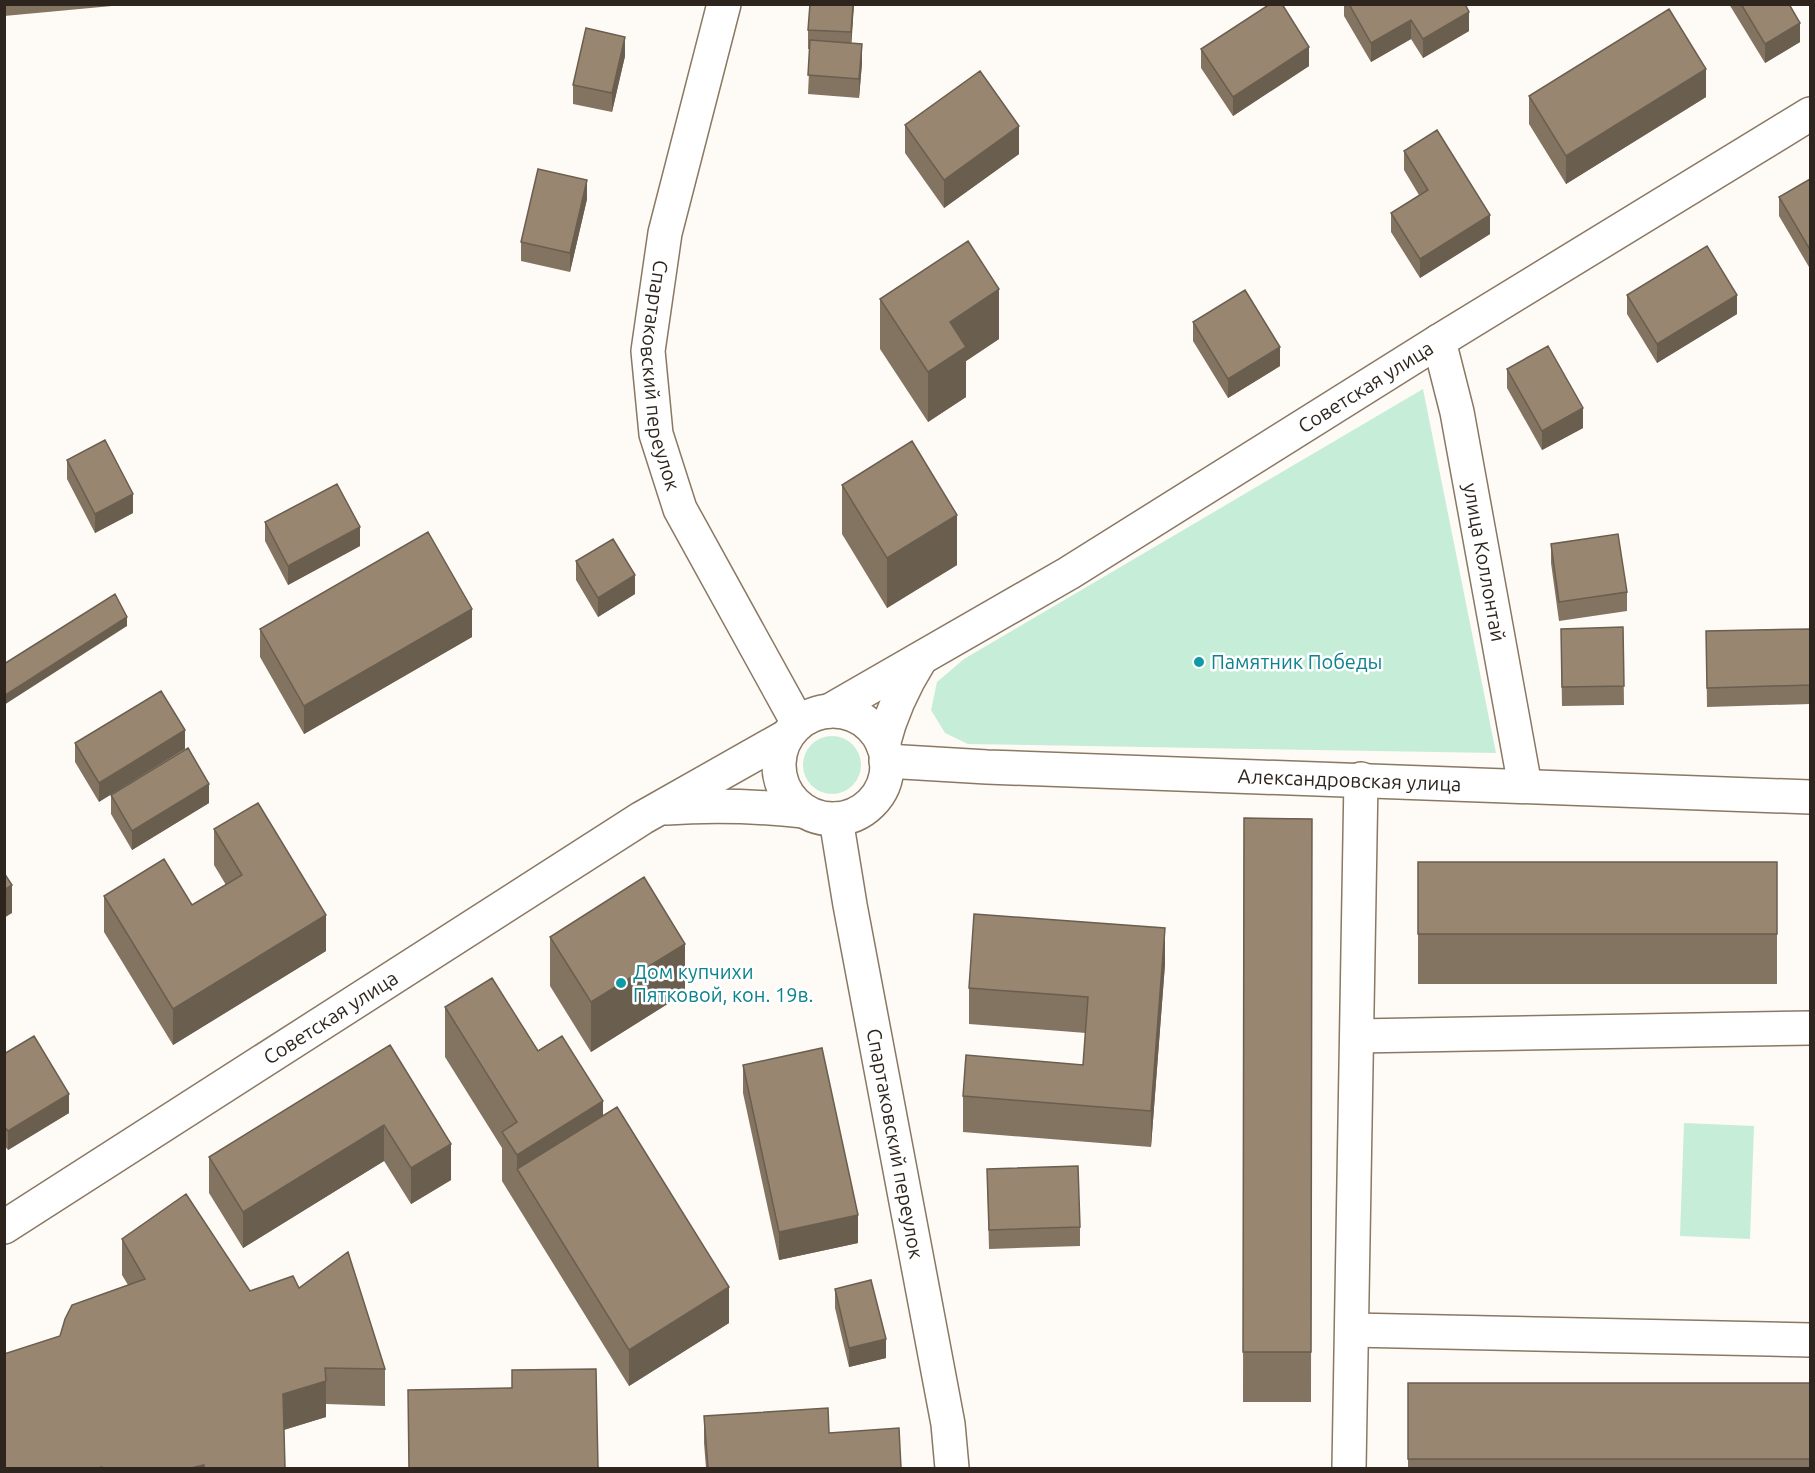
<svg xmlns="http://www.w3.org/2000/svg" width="1815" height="1473" viewBox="0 0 1815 1473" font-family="Ubuntu,sans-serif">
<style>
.green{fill:#c6edd8}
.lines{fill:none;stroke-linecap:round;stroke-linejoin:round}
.minor-casing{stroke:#8a7863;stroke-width:36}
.major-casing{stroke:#8a7863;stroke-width:36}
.minor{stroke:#fff;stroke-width:33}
.major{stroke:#fff;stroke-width:33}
.wall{fill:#837361}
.shaded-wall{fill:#6a5e4f}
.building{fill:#988671;stroke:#6a5e4f;stroke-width:1.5}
.culture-dot{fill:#0f9aa8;stroke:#fff;stroke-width:2}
.labels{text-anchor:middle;stroke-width:5;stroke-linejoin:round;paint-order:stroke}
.street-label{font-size:20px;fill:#2e261e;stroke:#fff}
.culture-label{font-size:20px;fill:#0d838f;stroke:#fff;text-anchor:start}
</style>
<rect width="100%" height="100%" fill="#fefaf6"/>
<path class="green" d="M 1423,389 L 1496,753 L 968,744 L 945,733 L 931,710 L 937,682 L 964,659 Z
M803 765a29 29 0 1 1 58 0a29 29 0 1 1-58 0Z
M 1684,1123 L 1754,1126 L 1750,1239 L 1680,1236 Z"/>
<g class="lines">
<defs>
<g id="minor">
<path id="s1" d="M 1439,341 L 1457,412 L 1525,786"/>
<path id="s2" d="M 886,761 L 987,767 L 1810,797"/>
<path d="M 1357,1036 L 1810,1028"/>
<path d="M 1352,1330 L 1810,1340"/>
<path d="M 1349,1468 L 1361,779"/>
</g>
<g id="major">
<path id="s3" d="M 724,4 L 665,233 L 648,351 L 656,434 L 680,509 L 798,723"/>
<path id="s4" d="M 829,711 L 1069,573 L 1439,341 L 1810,114"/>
<circle cx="833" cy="765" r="54"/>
<path d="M 883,745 C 891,713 903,687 920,660"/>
<path d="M 666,808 C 712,805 757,806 804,811"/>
<path id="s5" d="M 836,819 L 850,905 L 948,1424 L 952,1468"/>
<path id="s6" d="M 4,1227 L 642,818 L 787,736"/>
</g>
</defs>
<use href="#minor" class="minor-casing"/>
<use href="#major" class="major-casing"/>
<use href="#minor" class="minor"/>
<use href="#major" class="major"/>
</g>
<path class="wall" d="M 4,4 L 112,4 L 112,6 L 4,16 Z
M 854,4 L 851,43 L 862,63 L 859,98 L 808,94 L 810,49 L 808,49 L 808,30 Z
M 1344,4 L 1465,4 L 1469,31 L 1423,58 L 1411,39 L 1371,62 L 1344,16 Z
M 1729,4 L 1789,4 L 1800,42 L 1765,63 Z
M 1201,49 L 1309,66 L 1233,116 L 1201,68 Z
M 625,56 L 612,112 L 573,104 L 573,85 Z
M 1529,96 L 1706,97 L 1566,184 L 1529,124 Z
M 905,125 L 1019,154 L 944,208 L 905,153 Z
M 1404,151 L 1490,234 L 1420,278 L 1391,232 L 1391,213 L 1419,195 L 1404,170 Z
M 1810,179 L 1810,266 L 1809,267 L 1779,216 L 1779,197 Z
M 587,199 L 570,272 L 521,261 L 521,242 Z
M 1627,295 L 1737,314 L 1657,363 L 1627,314 Z
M 880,299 L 999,339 L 966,361 L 966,397 L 928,422 L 880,349 Z
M 1193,322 L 1280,366 L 1228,398 L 1193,341 Z
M 1507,369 L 1583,428 L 1542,450 L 1507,388 Z
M 67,460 L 133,513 L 95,533 L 67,479 Z
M 842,485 L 957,565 L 887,608 L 842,534 Z
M 265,522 L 360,546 L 288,585 L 265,541 Z
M 1551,544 L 1627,592 L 1627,611 L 1559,621 L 1551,563 Z
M 576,561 L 635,594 L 598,617 L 576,580 Z
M 1623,627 L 1624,705 L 1562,706 L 1561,648 Z
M 260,629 L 472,637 L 304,734 L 260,657 Z
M 1810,629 L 1810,704 L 1707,707 L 1706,631 Z
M 161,691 L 99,802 L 75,762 L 75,743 Z
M 111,795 L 209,803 L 132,850 L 111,814 Z
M 1244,818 L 1312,819 L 1311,1402 L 1243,1402 Z
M 214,829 L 326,951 L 173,1045 L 104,932 L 104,896 L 192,905 L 226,885 L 214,865 Z
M 1418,862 L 1777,862 L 1777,984 L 1418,984 Z
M 550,937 L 685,993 L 591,1052 L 550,986 Z
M 1165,964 L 1151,1147 L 963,1132 L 963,1096 L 1083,1065 L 1086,1033 L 969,1024 L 969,988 Z
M 445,1007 L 538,1051 L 603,1115 L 729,1323 L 629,1386 L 502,1181 L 502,1148 L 445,1057 Z
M 390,1045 L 451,1180 L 411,1204 L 384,1161 L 243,1248 L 209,1193 L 209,1157 Z
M 4,1054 L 69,1113 L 8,1150 L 4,1145 Z
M 743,1065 L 858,1243 L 779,1260 L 743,1093 Z
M 987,1169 L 1080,1227 L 1080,1246 L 989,1249 Z
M 122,1239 L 250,1291 L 299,1288 L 385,1369 L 385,1406 L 326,1404 L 326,1417 L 284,1430 L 285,1468 L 4,1468 L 60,1336 L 128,1285 L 122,1275 Z
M 835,1289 L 886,1358 L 849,1367 L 835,1308 Z
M 1408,1383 L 1810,1383 L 1810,1468 L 1408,1468 Z
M 704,1416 L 829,1433 L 901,1468 L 706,1468 L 704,1443 Z"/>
<path class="shaded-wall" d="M 853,4 L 854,4 L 851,51 L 851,32 Z
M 1469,12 L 1469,31 L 1423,58 L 1423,39 Z
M 1411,20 L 1411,39 L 1371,62 L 1371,43 Z
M 1800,23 L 1800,42 L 1765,63 L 1765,44 Z
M 625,37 L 625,56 L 612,112 L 612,93 Z
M 862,44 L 862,63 L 859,98 L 859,79 Z
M 1309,47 L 1309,66 L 1233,116 L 1233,97 Z
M 1706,69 L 1706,97 L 1566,184 L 1566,156 Z
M 1019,126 L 1019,154 L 944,208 L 944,180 Z
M 587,180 L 587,199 L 570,272 L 570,253 Z
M 1490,215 L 1490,234 L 1420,278 L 1420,259 Z
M 1810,247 L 1810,266 L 1809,267 L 1809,248 Z
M 999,289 L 999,339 L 966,361 L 966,397 L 928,422 L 928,372 L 950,322 Z
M 1737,295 L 1737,314 L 1657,363 L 1657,344 Z
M 1280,347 L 1280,366 L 1228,398 L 1228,379 Z
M 1583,408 L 1583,428 L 1542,450 L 1542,431 Z
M 133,494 L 133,513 L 95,533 L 95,514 Z
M 957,515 L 957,565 L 887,608 L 887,558 Z
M 360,527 L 360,546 L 288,585 L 288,566 Z
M 635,575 L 635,594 L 598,617 L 598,598 Z
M 472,609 L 472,637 L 304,734 L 304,706 Z
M 127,617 L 127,626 L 4,705 L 4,696 Z
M 185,730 L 185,749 L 99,802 L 99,783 Z
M 209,784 L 209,803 L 132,850 L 132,831 Z
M 12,885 L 12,913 L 4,918 L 4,890 Z
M 326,915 L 326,951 L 173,1045 L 173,1009 Z
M 1165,928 L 1165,964 L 1151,1147 L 1151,1111 Z
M 685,944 L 685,993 L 591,1052 L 591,1002 Z
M 69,1094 L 69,1113 L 8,1150 L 8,1131 Z
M 603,1101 L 603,1151 L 517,1169 L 517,1155 Z
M 384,1125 L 384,1161 L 243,1248 L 243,1212 Z
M 451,1144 L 451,1180 L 411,1204 L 411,1168 Z
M 858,1215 L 858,1243 L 779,1260 L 779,1232 Z
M 729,1287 L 729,1323 L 629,1386 L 629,1350 Z
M 886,1339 L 886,1358 L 849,1367 L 849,1348 Z
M 326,1381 L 326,1417 L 283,1430 L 283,1394 Z
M 204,1465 L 204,1468 L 191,1468 Z"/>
<path class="building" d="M 810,4 L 853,4 L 851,32 L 808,30 Z
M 1270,4 L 1282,4 L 1309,47 L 1233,97 L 1201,49 Z
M 1349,4 L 1465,4 L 1469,12 L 1423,39 L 1411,20 L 1371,43 Z
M 1741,4 L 1789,4 L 1800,23 L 1765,44 Z
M 1669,9 L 1706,69 L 1566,156 L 1529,96 Z
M 586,28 L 625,37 L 612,93 L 573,85 Z
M 810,40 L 862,44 L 859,79 L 808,75 Z
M 980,71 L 1019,126 L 944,180 L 905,125 Z
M 1437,130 L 1490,215 L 1420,259 L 1391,213 L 1428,190 L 1404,151 Z
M 538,169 L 587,180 L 570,253 L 521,242 Z
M 1810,179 L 1810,247 L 1809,248 L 1779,197 Z
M 968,241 L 999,289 L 950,322 L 966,347 L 928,372 L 880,299 Z
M 1707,246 L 1737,295 L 1657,344 L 1627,295 Z
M 1245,290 L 1280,347 L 1228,379 L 1193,322 Z
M 1548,346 L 1583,408 L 1542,431 L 1507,369 Z
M 105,440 L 133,494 L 95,514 L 67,460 Z
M 912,441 L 957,515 L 887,558 L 842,485 Z
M 337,484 L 360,527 L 288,566 L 265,522 Z
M 428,532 L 472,609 L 304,706 L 260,629 Z
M 1618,534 L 1627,592 L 1559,602 L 1551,544 Z
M 613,539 L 635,575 L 598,598 L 576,561 Z
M 115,594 L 127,617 L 4,696 L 4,664 Z
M 1623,627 L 1624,686 L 1562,687 L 1561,629 Z
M 1810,629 L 1810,685 L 1707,688 L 1706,631 Z
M 161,691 L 185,730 L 99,783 L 75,743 Z
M 188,748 L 209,784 L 132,831 L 111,795 Z
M 258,803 L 326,915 L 173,1009 L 104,896 L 164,859 L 192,905 L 242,875 L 214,829 Z
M 1244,818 L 1312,819 L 1311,1352 L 1243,1352 Z
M 1418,862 L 1777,862 L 1777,934 L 1418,934 Z
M 4,873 L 12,885 L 4,890 Z
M 644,877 L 685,944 L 591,1002 L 550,937 Z
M 974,914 L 1165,928 L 1151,1111 L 963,1096 L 966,1055 L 1083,1065 L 1088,997 L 969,988 Z
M 492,978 L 538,1051 L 562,1036 L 603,1101 L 517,1155 L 502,1132 L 517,1122 L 445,1007 Z
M 34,1036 L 69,1094 L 8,1131 L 4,1126 L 4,1054 Z
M 390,1045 L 451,1144 L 411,1168 L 384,1125 L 243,1212 L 209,1157 Z
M 822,1048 L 858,1215 L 779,1232 L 743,1065 Z
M 617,1107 L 729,1287 L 629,1350 L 517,1169 Z
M 1078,1166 L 1080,1227 L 989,1230 L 987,1169 Z
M 186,1194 L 250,1291 L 293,1276 L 299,1288 L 348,1252 L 385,1369 L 325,1368 L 326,1381 L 283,1394 L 285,1468 L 204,1468 L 204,1465 L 191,1468 L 103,1468 L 102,1467 L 97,1468 L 4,1468 L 4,1354 L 60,1336 L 65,1319 L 72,1305 L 145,1279 L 122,1239 Z
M 871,1280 L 886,1339 L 849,1348 L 835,1289 Z
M 596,1369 L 598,1468 L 409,1468 L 408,1390 L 512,1388 L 512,1370 Z
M 1408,1383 L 1810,1383 L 1810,1459 L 1408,1459 Z
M 828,1408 L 829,1433 L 899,1428 L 901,1468 L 708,1468 L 704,1416 Z"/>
<g class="culture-dot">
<circle cx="1199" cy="662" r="6"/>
<circle cx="621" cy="983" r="6"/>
</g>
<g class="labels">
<g class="street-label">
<text dy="7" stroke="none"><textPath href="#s3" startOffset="381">Спартаковский переулок</textPath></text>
<text dy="7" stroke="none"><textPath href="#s4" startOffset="627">Советская улица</textPath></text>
<text dy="7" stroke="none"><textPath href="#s1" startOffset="226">улица Коллонтай</textPath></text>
<text dy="7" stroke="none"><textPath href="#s2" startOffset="464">Александровская улица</textPath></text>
<text dy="7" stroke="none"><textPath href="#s6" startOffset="388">Советская улица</textPath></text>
<text dy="7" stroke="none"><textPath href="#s5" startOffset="330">Спартаковский переулок</textPath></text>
</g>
<g class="culture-label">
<text x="1211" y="669">Памятник Победы</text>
<text x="633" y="979">Дом купчихи<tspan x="633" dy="23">Пятковой, кон. 19в.</tspan></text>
</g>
</g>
<rect width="1815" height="1473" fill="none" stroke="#2e261e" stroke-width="12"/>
</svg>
